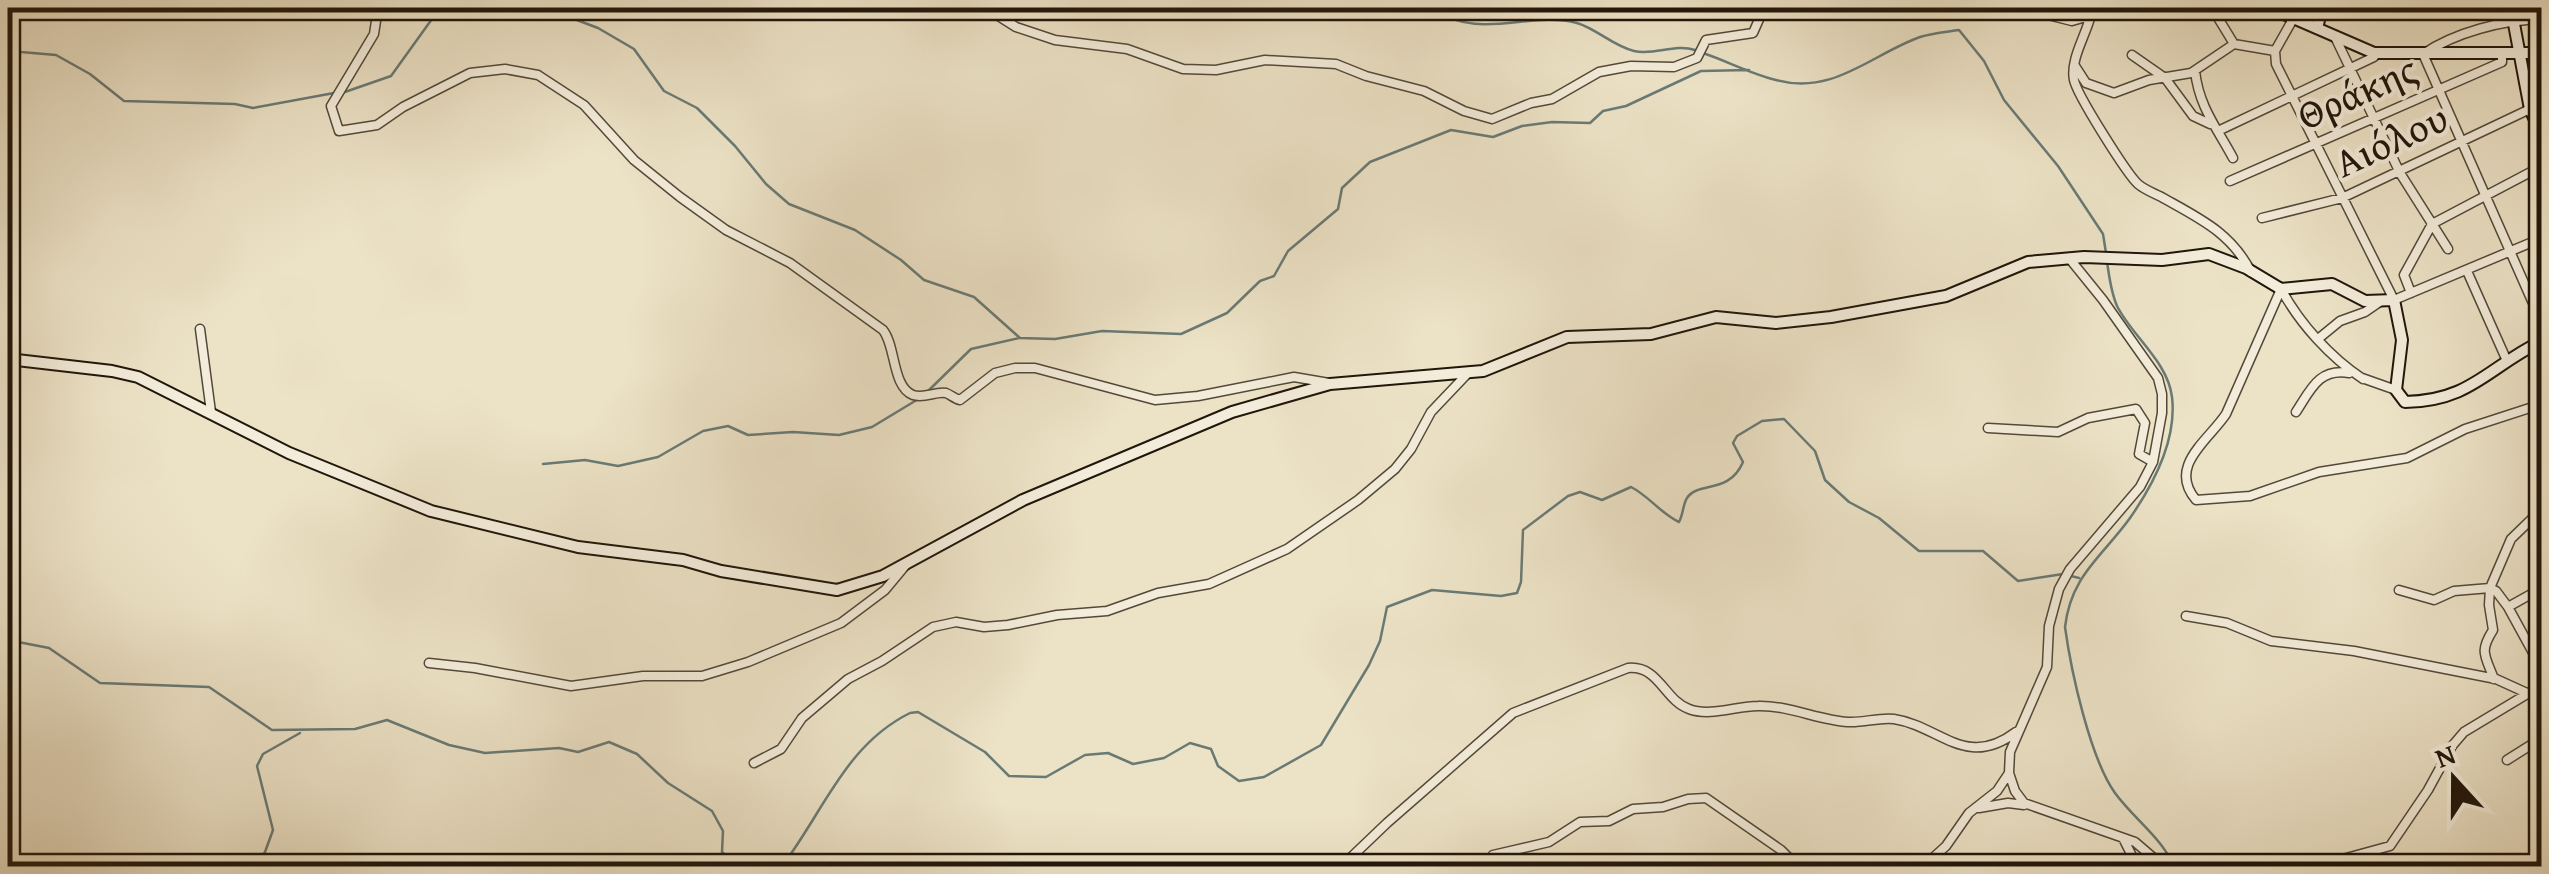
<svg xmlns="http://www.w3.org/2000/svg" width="2549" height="874" viewBox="0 0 2549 874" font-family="'Gentium Book Plus',serif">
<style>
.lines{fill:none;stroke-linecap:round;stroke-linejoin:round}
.stream{stroke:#697a75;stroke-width:2.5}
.street-casing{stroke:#534939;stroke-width:11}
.secondary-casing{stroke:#20160a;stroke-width:14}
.street{stroke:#f3ecda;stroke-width:8}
.secondary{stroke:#f3ecda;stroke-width:10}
.labels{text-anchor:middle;stroke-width:8;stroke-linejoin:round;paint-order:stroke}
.street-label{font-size:40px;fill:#20160a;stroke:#f3ecda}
</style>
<rect width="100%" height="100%" fill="#ece2c6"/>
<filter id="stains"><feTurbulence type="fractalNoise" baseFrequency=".002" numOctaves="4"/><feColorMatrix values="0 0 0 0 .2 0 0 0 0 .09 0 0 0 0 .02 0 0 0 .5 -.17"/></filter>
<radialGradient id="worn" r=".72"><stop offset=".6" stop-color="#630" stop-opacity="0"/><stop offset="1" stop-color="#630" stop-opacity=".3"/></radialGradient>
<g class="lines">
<path class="stream" d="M 545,8 L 598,28 L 634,49 L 664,91 L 697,108 L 735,146 L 766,184 L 789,204 L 855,230 L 901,260 L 924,280 L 974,297 L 1020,338 L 1055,339 L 1102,331 L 1181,334 L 1227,313 L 1260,281 L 1274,276 L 1288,251 L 1338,209 L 1342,188 L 1370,162 L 1451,130 L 1493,137 L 1522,126 L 1552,122 L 1590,123 L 1603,111 L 1626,106 L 1701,71 L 1749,70
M 1431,8 C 1480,42 1529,10 1577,23 C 1597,29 1613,46 1634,51 C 1654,56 1675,43 1695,50
M 8,46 L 21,52 L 56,55 L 90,74 L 124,101 L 235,104 L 253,108 L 334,93
M 1703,53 C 1727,61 1751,74 1776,80 C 1833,96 1872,54 1920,37 C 1932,33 1946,32 1959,30 L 1984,61 L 2004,100 L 2058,166 L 2103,234 L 2106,253
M 342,93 L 391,76 L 437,12 L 445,8
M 2107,261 C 2109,277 2111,292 2117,306 C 2132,336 2168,362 2172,397 C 2177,439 2153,485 2130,518 C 2102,557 2071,575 2065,627 C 2071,671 2090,758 2115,793 C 2134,819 2161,837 2174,866
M 926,393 L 971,349 L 1019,338
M 543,464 L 585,460 L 618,466 L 658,457 L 703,431 L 728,426 L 748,435 L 793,432 L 839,435 L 872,427 L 920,398
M 2071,576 L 2079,578
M 8,640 L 49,648 L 100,683 L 209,687 L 272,730 L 355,729 L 387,720 L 449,745 L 485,753 L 559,748 L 578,752 L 609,742 L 637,754 L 668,783 L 712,811 L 723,831 L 722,852 L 737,866
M 254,866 L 265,852 L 273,830 L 257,766 L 263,754 L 300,733
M 782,866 C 823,813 845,745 910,713 L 918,712 L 985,752 L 1009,776 L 1046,777 L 1085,755 L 1108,753 L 1133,764 L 1164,758 L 1190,743 L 1211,749 L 1218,766 L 1239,781 L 1264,777 L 1321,745 L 1369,665 L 1380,641 L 1387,607 L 1432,590 L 1501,596 L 1517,593 L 1521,582 L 1523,530 L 1568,496 L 1580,492 L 1602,500 L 1631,487 C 1649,496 1660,513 1679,522 C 1683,515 1683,504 1687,498 C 1698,481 1729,495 1743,462 L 1733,443 L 1737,436 L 1762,421 L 1784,419 L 1815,451 L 1825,480 L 1849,502 L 1879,518 L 1919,551 L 1983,551 L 2018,581 L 2063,574"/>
<defs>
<path id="street" d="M 378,8 L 374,34 L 331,106 L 339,131 L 377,125 L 403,107 L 470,73 L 505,69 L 538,75 L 584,105 L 634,160 L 680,197 L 726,230 L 790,263 L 883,330 C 896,346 892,387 913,395 C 925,399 935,391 946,393 C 951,395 955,399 960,400 L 995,373 L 1015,368 L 1035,368 L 1155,400 L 1198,396 L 1294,377 L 1329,383
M 976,8 L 997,15 L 1016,27 L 1055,40 L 1127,49 L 1183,69 L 1216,70 L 1265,60 L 1336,64 L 1366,76 L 1424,91 L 1464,111 L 1492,119 L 1531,103 L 1552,99 L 1599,72 L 1631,66 L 1674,67 L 1697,58 L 1706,40 L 1753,33 L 1764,8
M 2021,8 L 2072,21 L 2117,8
M 2091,8 C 2093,25 2069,56 2074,80 C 2077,95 2127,174 2138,184 C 2146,191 2157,194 2165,199 C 2201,219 2232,234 2251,272
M 2212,8 L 2234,44
M 2293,19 L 2275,51 L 2276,64 L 2394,300 L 2542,238
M 2542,19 C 2503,20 2456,32 2423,54 L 2532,301 L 2542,301
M 2336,39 L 2400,173 L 2448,249
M 2132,55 L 2165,78 L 2193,116 L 2210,124
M 2075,66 L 2086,83 L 2114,93 L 2149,80 L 2191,73 L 2234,44 L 2275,51
M 2195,71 C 2199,107 2217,128 2233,158
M 2218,131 L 2374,57 L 2374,53
M 2230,181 L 2502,62 L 2502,54
M 2262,218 L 2342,198 L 2530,109 L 2542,107
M 2432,224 L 2542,166
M 2069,258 L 2103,300 L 2158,378 L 2162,394 L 2162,413 L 2153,462 L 2140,487 L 2070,569 L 2059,589 L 2049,626 L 2047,667 L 2010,752 L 2009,773 L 2015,791 L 2024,803 L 2135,842 L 2163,866
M 2467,271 L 2507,361
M 2281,289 L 2226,414 C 2209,440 2167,466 2196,500 L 2250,496 L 2319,472 L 2407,458 L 2465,429 L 2542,404
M 2281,289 C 2300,324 2330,357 2363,379
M 2411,293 L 2404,275 L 2432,224
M 200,329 L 211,412
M 2318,339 L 2340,321 L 2365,312 L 2381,301
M 2362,378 L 2396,390
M 2296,412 C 2311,389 2319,368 2349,373
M 1988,428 L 2058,432 L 2088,418 L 2136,409 L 2145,423 L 2139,454 L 2153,462
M 2399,590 L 2434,600 L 2454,591 L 2490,588 L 2496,591 L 2508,607 L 2542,669
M 2508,607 L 2542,588
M 2186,616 L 2227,623 L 2271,641 L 2354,651 L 2496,679 L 2529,694
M 429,663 L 475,668 L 571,686 L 643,676 L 702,676 L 748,662 L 841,623 L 885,590 L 905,566
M 2494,679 C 2485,655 2479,652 2493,630 L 2489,605 L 2490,588 L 2511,539 L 2542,509
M 2507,760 L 2542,738
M 754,763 L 781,749 L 802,718 L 848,679 L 882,661 L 933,627 L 956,622 L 984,627 L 1008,625 L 1057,615 L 1107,611 L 1158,593 L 1209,584 L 1287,549 L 1358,500 L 1395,469 L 1411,449 L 1431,412 L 1469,372
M 1979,808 L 2008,803 L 2024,805
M 2123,838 L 2137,866
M 1493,855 L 1549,842 L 1580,822 L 1609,821 L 1633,809 L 1663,807 L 1688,799 L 1706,798 L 1781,850 L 1797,866
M 1342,866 L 1387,823 L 1513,713 L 1628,668 C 1659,665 1664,700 1689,709 C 1710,717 1736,706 1758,706 C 1788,705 1818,720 1848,722 C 1864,723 1879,717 1894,719 C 1940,726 1966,770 2016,732
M 1835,866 L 1892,859 L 1926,862
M 1924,866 L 1946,846 L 1969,813 L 1997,791 L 2009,773
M 2317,866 L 2390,846 L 2428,790 L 2452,746 L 2464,732 L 2542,685"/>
<path id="secondary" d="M 2270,8 L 2374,53 L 2542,53
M 2511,8 L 2530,109 L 2542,135
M 2317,28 L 2322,8
M 8,359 L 112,371 L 138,377 L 289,453 L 431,511 L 578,547 L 683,560 L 721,571 L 837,590 L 883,576 L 1023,500 L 1232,412 L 1330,384 L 1483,371 L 1567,337 L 1651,334 L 1716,317 L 1776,323 L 1831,317 L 1946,296 L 2028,262 L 2084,257 L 2162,260 L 2209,254 L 2246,268 L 2281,289 L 2332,284 L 2365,301 L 2394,300 L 2402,340 L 2396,390 L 2405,402 C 2471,401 2488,367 2542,341"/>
</defs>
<use href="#street" class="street-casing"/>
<use href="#secondary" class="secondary-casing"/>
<use href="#street" class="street"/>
<use href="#secondary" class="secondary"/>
</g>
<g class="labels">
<g class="street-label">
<text transform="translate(2357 92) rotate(-24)" y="14">Θράκης</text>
<text transform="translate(2391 140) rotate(-25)" y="14">Αιόλου</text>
</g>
</g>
<rect width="2549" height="874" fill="none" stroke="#ece2c6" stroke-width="40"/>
<rect x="10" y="10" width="2529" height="854" fill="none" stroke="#20160a" stroke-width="5"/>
<rect x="20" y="20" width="2509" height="834" fill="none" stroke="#20160a" stroke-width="2.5"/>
<g transform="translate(2454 779) rotate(339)" stroke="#f3ecda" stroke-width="8" paint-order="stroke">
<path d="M0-8L18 38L0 25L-18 38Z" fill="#20160a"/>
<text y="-15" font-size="28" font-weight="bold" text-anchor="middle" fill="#20160a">N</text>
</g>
<rect width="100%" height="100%" filter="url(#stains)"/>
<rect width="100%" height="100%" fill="url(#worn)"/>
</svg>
